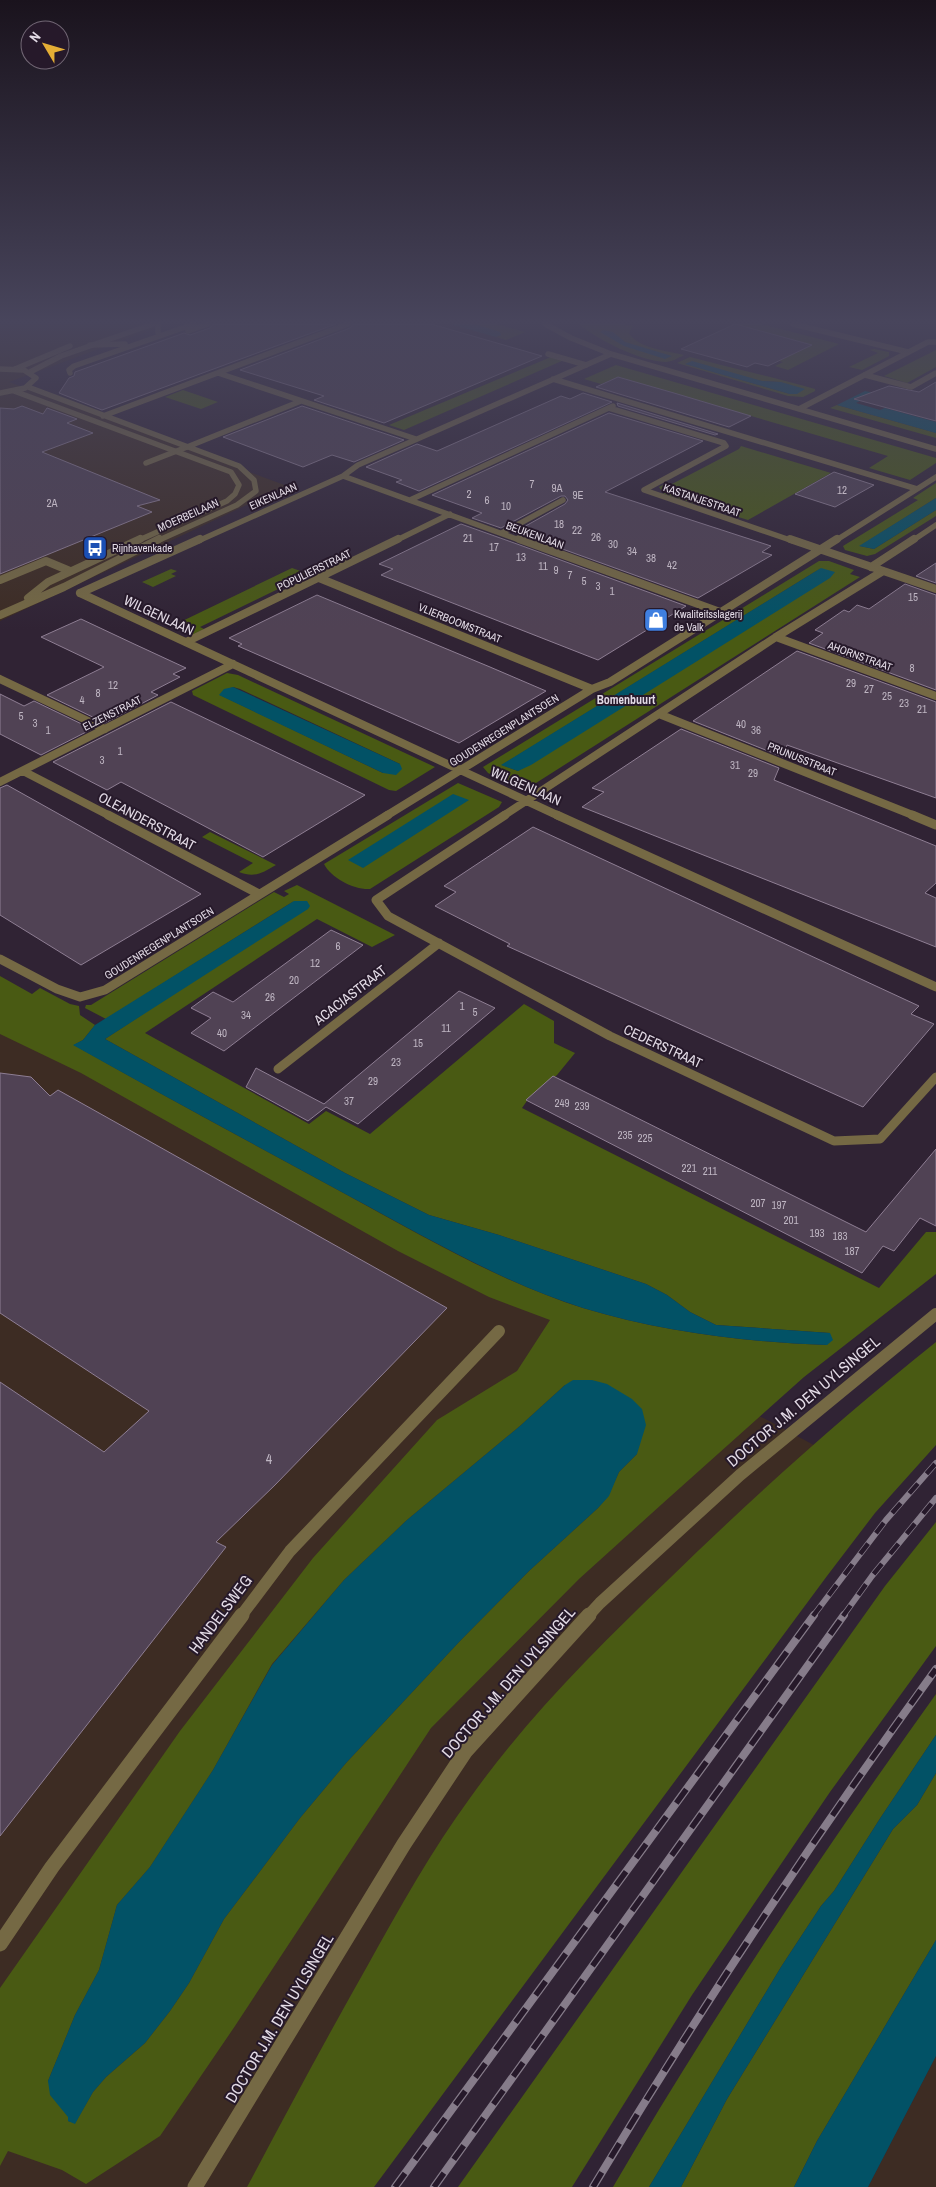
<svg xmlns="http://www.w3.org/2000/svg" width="936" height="2187" viewBox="0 0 936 2187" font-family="'Archivo Narrow',sans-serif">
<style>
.industrial{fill:#3d2c23}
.green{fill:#495a13;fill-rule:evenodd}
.water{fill:#025266}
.building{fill:#504254;stroke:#8e7e93}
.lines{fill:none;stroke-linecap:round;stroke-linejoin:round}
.lane-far1{stroke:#756944;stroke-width:5.5}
.lane{stroke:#756944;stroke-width:8}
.street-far4{stroke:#756944;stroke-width:5.5}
.street-far3{stroke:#756944;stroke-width:8}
.street-far2{stroke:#756944;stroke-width:9}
.street-far1{stroke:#756944;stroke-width:12}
.street{stroke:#756944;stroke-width:15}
.rail-far1-casing{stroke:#867c8a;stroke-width:6}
.rail-casing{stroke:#867c8a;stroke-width:8}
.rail-far1{stroke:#26192a;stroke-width:4.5;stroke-dasharray:13;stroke-linecap:butt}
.rail{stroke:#26192a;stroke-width:5.5;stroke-dasharray:17;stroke-linecap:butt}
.labels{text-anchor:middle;stroke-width:4;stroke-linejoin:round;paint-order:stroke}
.number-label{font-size:11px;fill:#beb5c2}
.far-street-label{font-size:11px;fill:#e3dbe6;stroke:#26192a}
.far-poi-label{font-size:11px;fill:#e3dbe6;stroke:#26192a;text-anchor:start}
.far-neighbourhood-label{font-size:12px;font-weight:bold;fill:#e3dbe6;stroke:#26192a}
.street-label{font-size:14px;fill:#e3dbe6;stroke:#26192a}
.near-number-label{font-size:14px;fill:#beb5c2}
.near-street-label{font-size:16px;fill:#e3dbe6;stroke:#26192a}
</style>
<rect width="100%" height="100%" fill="#302334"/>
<path class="industrial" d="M 0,324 L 167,324 L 9,382 L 287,486 L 0,621 Z
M 0,1006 L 412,1230 L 866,1473 L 314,2187 L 0,2187 Z
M 936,2056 L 936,2187 L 868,2187 Z"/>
<path class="green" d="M 475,324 L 496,324 L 525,332 L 506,340 L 496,337 L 501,335 Z
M 579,324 L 623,324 L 633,326 L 629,333 C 637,348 668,351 684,355 C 678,358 672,362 665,362 C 641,361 597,340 579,324 Z
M 732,324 L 761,324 L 839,344 L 788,370 L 775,366 L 783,362 L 779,361 L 811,345 Z
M 874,349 L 889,352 L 889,356 L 862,370 L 849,367 L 878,353 L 870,350 Z
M 936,350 L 936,367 L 907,383 L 884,376 Z
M 551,357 L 564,360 L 404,430 L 389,425 Z
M 690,357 C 732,368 773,377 815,389 L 815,391 L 803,397 L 788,396 L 677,363 ZM 686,364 L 762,381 L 781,382 L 790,394 Z
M 616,365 L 936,458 L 936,463 L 910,480 L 869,468 L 888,456 L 618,377 L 601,384 L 584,379 Z
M 183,390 L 218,402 L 201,409 L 165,397 Z
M 837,405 L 936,433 L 936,438 L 830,408 Z
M 741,446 L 831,473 L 748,520 L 664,494 L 659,487 L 667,483 L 672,484 L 739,449 Z
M 936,483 L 936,498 L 860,546 L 874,549 L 936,510 L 936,516 L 875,554 L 867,556 L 845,550 L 843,546 L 918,500 L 913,498 Z
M 819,561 L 829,561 L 854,570 L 850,574 L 860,577 L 525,790 L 488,773 L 483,767 ZM 821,568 L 518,771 L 502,765 Z
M 292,568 L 309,574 L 200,627 L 204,629 L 192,635 L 172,626 Z
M 171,569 L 177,571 L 171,574 L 176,576 L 153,587 L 142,582 Z
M 227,673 L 238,675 L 435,767 L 396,791 L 389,790 L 193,695 L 192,691 ZM 233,687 L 240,689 L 400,764 L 383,773 L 220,695 Z
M 458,783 L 502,802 L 499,807 L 370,889 C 354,890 331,878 324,864 Z
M 210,832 L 276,865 C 262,873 255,878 239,872 L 253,863 L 202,837 Z
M 297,885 L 395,935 L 372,947 L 317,919 L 145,1033 L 309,1124 L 326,1111 L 370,1134 L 524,1004 L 554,1021 L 554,1043 L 575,1053 L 557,1075 L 529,1098 L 522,1108 L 879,1288 L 926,1232 L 936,1232 L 936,1274 L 804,1377 L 662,1504 L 579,1579 L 431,1728 L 235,2026 L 160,2136 L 86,2184 L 62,2170 L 8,2151 L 0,2166 L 0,1988 L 180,1731 L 313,1558 L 437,1420 L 517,1371 L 550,1320 L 489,1297 L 398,1251 L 81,1073 L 0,1034 L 0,976 L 32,994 L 40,988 L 70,1004 L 79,1006 L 80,1015 L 95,1025 L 83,1040 L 74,1045 C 165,1097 257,1146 349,1196 C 424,1237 501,1282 583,1308 C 662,1332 745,1342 827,1345 L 830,1333 L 716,1325 L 690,1312 L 667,1295 L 646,1284 L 499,1235 L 429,1215 L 345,1173 L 105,1039 L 140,1016 L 294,901 L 106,1019 L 85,1008 L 86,1005 L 91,1005 L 274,892 L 284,897 L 289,894 L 284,891 ZM 565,1385 L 637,1454 L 619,1472 L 608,1496 L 598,1508 L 529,1571 L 459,1642 L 346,1763 L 300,1818 L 224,1919 L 189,1983 L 170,2011 L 145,2043 L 106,2077 L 93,2092 L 75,2123 L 68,2121 L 69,2117 L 48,2081 L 75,2015 L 99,1970 L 117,1905 L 150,1867 L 213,1770 L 272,1664 L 344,1580 L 407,1520 L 520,1426 Z
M 936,1342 L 936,1445 L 875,1513 L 827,1576 L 374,2187 L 247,2187 C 287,2112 327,2037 369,1963 C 400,1907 432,1850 470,1798 C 526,1719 597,1648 667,1581 C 753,1497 842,1417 936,1342 Z
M 936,1522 L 936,1646 L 830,1792 L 692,1995 L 572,2187 L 458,2187 L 885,1586 Z
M 936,1694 L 936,1735 L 881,1817 L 834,1891 L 821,1906 L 781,1967 L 649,2187 L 613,2187 C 712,2017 822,1853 936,1694 Z
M 936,1773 L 936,1940 L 817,2141 L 794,2187 L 681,2187 L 727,2099 L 893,1829 L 917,1805 Z"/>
<path class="water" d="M 450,324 L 475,324 L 500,332 L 501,335 L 496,337 Z
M 603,330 L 613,332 L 625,342 L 672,356 L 665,359 L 624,346 L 600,332 Z
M 692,361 L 762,381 L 781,382 L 805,389 L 797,394 L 790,394 L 685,364 Z
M 865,391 L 874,393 L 856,403 L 880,410 L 885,408 L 936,422 L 936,433 L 837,405 Z
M 936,498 L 936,510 L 874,549 L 859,546 Z
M 821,568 L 835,572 L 830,578 L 531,765 L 518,771 L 501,765 Z
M 233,687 L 400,764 L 402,769 L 396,775 L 383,773 L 219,695 L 224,689 Z
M 453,794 L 469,800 L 363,868 L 348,860 Z
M 294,901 L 307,901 L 310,906 L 308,909 L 105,1039 L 345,1173 L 429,1215 L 499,1235 L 646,1284 L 667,1295 L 690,1312 L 716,1325 L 830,1333 L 833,1340 L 827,1345 C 745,1342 662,1332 583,1308 C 501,1282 424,1236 349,1196 C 257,1146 164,1096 73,1045 L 83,1040 L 95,1025 Z
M 573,1380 L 592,1380 L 607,1384 L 632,1399 L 642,1409 L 646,1425 L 637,1454 L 619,1472 L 609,1496 L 598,1508 L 529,1571 L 459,1642 L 346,1763 L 300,1818 L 224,1919 L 189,1983 L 170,2011 L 145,2043 L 106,2077 L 93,2092 L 75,2124 L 68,2121 L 68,2117 L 50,2095 L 48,2081 L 75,2015 L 99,1970 L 117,1905 L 150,1867 L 213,1770 L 272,1665 L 344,1580 L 407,1520 L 520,1426 L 565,1385 Z
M 936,1735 L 936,1773 L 917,1805 L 893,1829 L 727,2099 L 681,2187 L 649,2187 L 781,1967 L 821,1906 L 834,1891 L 881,1817 Z
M 936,1940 L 936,2056 L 868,2187 L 794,2187 L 817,2141 Z"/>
<path class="building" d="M 213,324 L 336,324 L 102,410 L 59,393 L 69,378 L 74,376 L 75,372 L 184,333 L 190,335 L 210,328 Z
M 353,324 L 431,324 L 542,356 L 384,423 L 314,400 L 324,396 L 240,370 L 350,328 Z
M 735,324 L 812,345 L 768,366 L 755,363 L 747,367 L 681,349 Z
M 618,377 L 674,393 L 751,416 L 729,427 L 596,387 Z
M 936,382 L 936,421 L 854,399 L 889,386 L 919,392 Z
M 583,393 L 612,402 L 419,491 L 396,482 L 402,480 L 366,467 L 417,444 L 437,451 L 561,396 L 570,399 Z
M 617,403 L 718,434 L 715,435 L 618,406 Z
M 22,406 L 43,414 L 47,408 L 77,419 L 67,423 L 93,433 L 42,452 L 160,500 L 137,506 L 152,512 L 0,574 L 0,408 L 14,409 Z
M 302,406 L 404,440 L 354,462 L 332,455 L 303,467 L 223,437 Z
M 609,413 L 703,441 L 605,492 L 771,546 L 762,552 L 772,555 L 698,598 L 521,534 L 513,533 L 565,504 L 568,500 L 565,496 L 561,496 L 501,528 L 472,518 L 482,513 L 432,495 Z
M 834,472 L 874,485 L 835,507 L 795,494 Z
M 461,524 L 517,544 L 686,606 L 598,660 L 381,575 L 393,569 L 379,564 Z
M 936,563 L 936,583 L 916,576 Z
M 905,584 L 936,595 L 936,690 L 809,643 L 823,633 L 815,630 L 844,610 L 849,612 L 857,605 L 869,609 Z
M 317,595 L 490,667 L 546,691 L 459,743 L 238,646 L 242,644 L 229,638 Z
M 81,619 L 132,643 L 186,668 L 173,674 L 180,677 L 151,692 L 158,695 L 105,723 L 47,695 L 104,667 L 41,637 Z
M 797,651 L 936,702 L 936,798 L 787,745 L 783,757 L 693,721 Z
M 0,694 L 24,706 L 34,701 L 92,729 L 41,755 L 0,734 Z
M 171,702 L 332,779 L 365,795 L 263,857 L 121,782 L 107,790 L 53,762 Z
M 681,729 L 779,768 L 774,780 L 936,846 L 936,883 L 925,893 L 936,898 L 936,947 L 582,807 L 604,792 L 592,788 Z
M 7,785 L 82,827 L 201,894 L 81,965 L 0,915 L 0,788 Z
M 533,827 L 919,1006 L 911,1014 L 934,1024 L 863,1107 L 507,946 L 510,944 L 435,906 L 456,892 L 444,886 Z
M 331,930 L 363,945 L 224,1051 L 191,1033 L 211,1018 L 191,1008 L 213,992 L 233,1002 Z
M 459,991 L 495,1008 L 358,1124 L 326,1107 L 308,1121 L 246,1087 L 256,1068 L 324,1104 Z
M 0,1073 L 31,1077 L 50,1096 L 58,1090 L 447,1308 L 275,1485 L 216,1542 L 226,1547 L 0,1836 L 0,1382 L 104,1452 L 149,1411 L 0,1313 Z
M 553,1076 L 866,1232 L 936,1149 L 936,1226 L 920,1218 L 894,1251 L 883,1246 L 862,1273 L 526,1100 Z"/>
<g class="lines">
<path class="lane-far1" d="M 158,324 L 158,332
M 188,331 L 208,324
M 90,345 L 125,344
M 548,354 L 586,365
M 70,373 L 69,370 L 74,366 L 194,324
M 865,375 L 911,387 L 936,373
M 146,463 L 187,447
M 502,533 L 563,500"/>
<path class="lane" d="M 0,580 L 46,561 L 70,571"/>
<path class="street-far4" d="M 545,324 L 571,338 L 611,354 L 936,449
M 793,324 L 908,352
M 0,369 L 24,370 L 36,378 L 25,388 L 0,393
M 15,369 L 70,346
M 30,372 L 61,356 L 153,324
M 218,373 L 416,439
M 553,379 L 917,489
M 28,387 L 239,466 L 254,480 L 256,491 L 237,505 L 157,541
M 14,391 L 231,472 L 239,485 L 235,494 L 227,501 L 137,541
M 609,408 L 724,443 L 726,446 L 644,490 L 793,541
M 799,409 L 928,342 L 936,342
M 103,416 L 348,324
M 187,447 L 301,401
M 343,476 L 522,541
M 410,500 L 613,406
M 198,541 L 343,476 L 358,465 L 611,354
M 395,541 L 450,514
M 835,541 L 936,477
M 912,541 L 936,525"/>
<path class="street-far3" d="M 519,539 L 720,612
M 790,539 L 936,589
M 871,567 L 914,539
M 319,578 L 592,689
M 80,593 L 559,816
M 80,593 L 200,539
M 28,598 L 48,582 L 140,539
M 0,615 L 64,587 L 159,539
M 776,637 L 936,696
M 186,642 L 398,539
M 0,679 L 105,729
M 659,714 L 915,816
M 23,771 L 110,816
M 0,782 L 233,664
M 386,816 L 592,689 L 610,682 L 837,539
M 503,816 L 776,637 L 883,571"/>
<path class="street-far2" d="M 108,815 L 259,894
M 505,815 L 376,900 L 388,916 L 610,1036 L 834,1141 L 880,1139 L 936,1077
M 557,815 L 936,987
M 912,815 L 936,825
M 0,959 L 57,989 L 80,997 L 105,990 L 388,815
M 278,1069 L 439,943"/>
<path class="street-far1" d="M 241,1616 L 290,1551 L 499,1331
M 588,1616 L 600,1603 L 740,1475 L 936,1314"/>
<path class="street" d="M 0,1944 L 52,1867 L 242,1615
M 195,2187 L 404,1844 L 465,1752 L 589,1615"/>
<defs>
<path id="rail-far1" d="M 813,1616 L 886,1520 L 936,1463
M 843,1616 L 872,1576 L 936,1498"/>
<path id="rail" d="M 395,2187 L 814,1615
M 434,2187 L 844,1615
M 593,2187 C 700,2009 814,1837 936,1669"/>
</defs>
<use href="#rail-far1" class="rail-far1-casing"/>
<use href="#rail" class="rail-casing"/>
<use href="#rail-far1" class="rail-far1"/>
<use href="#rail" class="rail"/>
</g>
<linearGradient id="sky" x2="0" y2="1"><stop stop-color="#1a131d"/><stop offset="0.51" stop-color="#48455c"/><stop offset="1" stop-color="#48455c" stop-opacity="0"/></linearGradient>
<rect width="936" height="630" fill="url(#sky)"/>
<defs>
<symbol id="bus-square" viewBox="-11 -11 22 22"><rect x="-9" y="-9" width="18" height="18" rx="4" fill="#1a4fb4" stroke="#26192a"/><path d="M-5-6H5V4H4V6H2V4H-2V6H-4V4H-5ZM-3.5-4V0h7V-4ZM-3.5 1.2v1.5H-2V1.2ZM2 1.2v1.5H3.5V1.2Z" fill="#fff"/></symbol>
<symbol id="shop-square" viewBox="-11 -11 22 22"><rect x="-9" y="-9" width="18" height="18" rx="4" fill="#3f7fe0" stroke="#26192a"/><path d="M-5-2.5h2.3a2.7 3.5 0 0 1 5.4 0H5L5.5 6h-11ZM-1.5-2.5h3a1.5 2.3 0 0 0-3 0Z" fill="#fff"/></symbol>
</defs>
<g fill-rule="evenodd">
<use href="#bus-square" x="81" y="534" width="28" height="28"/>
<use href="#shop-square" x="642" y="606" width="28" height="28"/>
</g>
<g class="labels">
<g class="number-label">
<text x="532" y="488">7</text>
<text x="557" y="492">9A</text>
<text x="842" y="494">12</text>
<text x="469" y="498">2</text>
<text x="578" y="499">9E</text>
<text x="487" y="504">6</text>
<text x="52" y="507">2A</text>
<text x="506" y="510">10</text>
<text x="559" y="528">18</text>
<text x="577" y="534">22</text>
<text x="596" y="541">26</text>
<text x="468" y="542">21</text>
<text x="613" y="548">30</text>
<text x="494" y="551">17</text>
<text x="632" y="555">34</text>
<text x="521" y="561">13</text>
<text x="651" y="562">38</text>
<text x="672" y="569">42</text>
<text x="543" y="570">11</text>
<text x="556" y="574">9</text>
<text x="570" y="579">7</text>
<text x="584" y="585">5</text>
<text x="598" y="590">3</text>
<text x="612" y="595">1</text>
<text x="913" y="601">15</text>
<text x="912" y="672">8</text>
<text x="851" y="687">29</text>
<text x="113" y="689">12</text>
<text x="869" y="693">27</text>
<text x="98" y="697">8</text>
<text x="887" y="700">25</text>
<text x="82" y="704">4</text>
<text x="904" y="707">23</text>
<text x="922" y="713">21</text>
<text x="21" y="720">5</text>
<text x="35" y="727">3</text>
<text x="741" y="728">40</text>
<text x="48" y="734">1</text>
<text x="756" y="734">36</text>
<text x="120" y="755">1</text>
<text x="102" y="764">3</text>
<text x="735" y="769">31</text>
<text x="753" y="777">29</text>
<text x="338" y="950">6</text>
<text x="315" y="967">12</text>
<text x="294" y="984">20</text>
<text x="270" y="1001">26</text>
<text x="462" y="1010">1</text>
<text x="475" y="1016">5</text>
<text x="246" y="1019">34</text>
<text x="446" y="1032">11</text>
<text x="222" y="1037">40</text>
<text x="418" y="1047">15</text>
<text x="396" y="1066">23</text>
<text x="373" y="1085">29</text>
<text x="349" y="1105">37</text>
<text x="562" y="1107">249</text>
<text x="582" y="1110">239</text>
<text x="625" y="1139">235</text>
<text x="645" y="1142">225</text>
<text x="689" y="1172">221</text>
<text x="710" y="1175">211</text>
<text x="758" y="1207">207</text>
<text x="779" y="1209">197</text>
<text x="791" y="1224">201</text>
<text x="817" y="1237">193</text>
<text x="840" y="1240">183</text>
<text x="852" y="1255">187</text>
</g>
<g class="far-street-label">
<text transform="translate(273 496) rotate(-24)" y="4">EIKENLAAN</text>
<text transform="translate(702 500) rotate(19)" y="4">KASTANJESTRAAT</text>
<text transform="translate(188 515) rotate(-24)" y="4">MOERBEILAAN</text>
<text transform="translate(535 535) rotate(20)" y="4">BEUKENLAAN</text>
<text transform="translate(314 570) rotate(-26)" y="4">POPULIERSTRAAT</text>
<text transform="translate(460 623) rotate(22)" y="4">VLIERBOOMSTRAAT</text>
<text transform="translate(860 656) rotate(20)" y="4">AHORNSTRAAT</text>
<text transform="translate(112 713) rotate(-27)" y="4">ELZENSTRAAT</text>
<text transform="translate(504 730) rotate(-32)" y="4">GOUDENREGENPLANTSOEN</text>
<text transform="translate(802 759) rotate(22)" y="4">PRUNUSSTRAAT</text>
<text transform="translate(159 943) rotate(-32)" y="4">GOUDENREGENPLANTSOEN</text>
</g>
<g class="far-poi-label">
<text x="112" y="552">Rijnhavenkade</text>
<text x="674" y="618">Kwaliteitsslagerij<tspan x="674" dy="13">de Valk</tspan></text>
</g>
<g class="far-neighbourhood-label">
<text x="626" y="704">Bomenbuurt</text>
</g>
<g class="street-label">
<text transform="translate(159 615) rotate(25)" y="5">WILGENLAAN</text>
<text transform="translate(526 786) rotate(24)" y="5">WILGENLAAN</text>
<text transform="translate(147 821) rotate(28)" y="5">OLEANDERSTRAAT</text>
<text transform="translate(350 995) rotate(-38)" y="5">ACACIASTRAAT</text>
<text transform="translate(663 1046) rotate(25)" y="5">CEDERSTRAAT</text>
</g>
<g class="near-number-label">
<text x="269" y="1464">4</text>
</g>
<g class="near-street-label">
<text transform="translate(803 1401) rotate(-40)" y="6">DOCTOR J.M. DEN UYLSINGEL</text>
<text transform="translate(220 1614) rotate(-53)" y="6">HANDELSWEG</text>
<text transform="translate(508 1682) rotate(-49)" y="6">DOCTOR J.M. DEN UYLSINGEL</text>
<text transform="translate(279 2018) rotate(-59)" y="6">DOCTOR J.M. DEN UYLSINGEL</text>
</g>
</g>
<g transform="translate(45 45) rotate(308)"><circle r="24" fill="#26192a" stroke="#726775"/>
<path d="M0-4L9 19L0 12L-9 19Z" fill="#e4ae35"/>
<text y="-8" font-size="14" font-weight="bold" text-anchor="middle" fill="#e3dbe6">N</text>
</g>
</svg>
